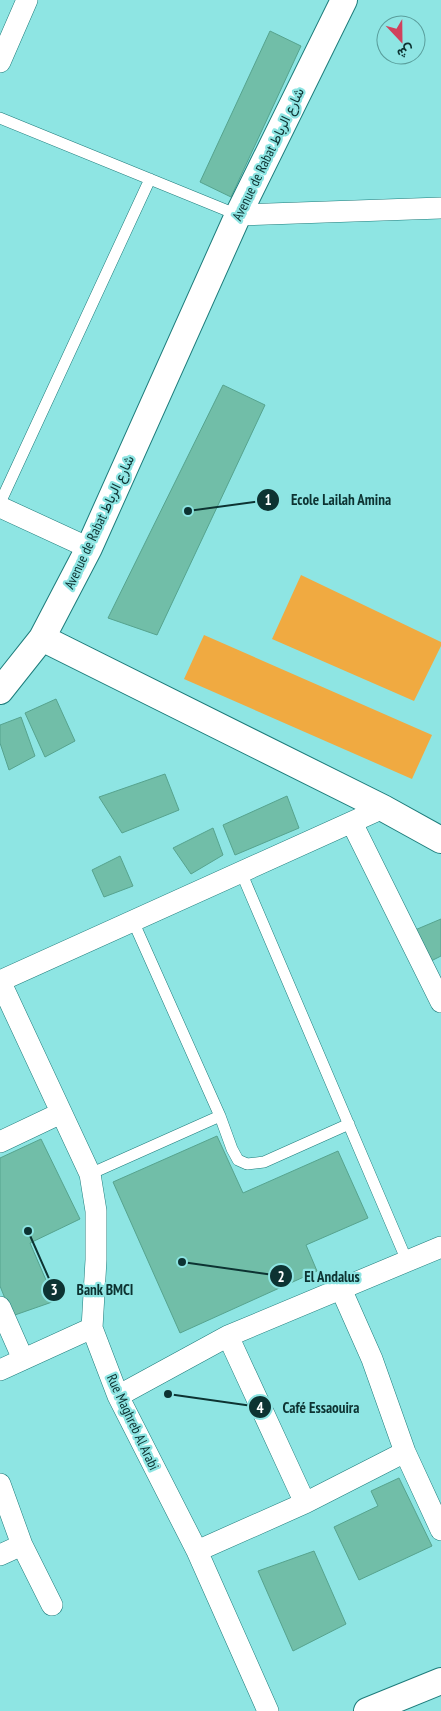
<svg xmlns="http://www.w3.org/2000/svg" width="441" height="1711" viewBox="0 0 441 1711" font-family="'PT Sans Narrow',Vazirmatn,sans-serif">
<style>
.green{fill:#f0aa41}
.building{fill:#71bea8;stroke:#56a38e}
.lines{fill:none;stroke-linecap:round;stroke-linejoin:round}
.service-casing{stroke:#1d7c7b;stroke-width:12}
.minor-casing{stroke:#1d7c7b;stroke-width:22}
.tertiary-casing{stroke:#1d7c7b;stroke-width:28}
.service{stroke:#fff;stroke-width:11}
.minor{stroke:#fff;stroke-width:21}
.tertiary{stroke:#fff;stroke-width:26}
.labels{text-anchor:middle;stroke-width:4.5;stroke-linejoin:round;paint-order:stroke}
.street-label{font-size:14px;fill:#0d3332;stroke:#8ee5e3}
.leader{fill:none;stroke:#0d3332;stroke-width:2}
.callout-dot{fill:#0d3332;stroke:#8ee5e3;stroke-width:2}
.mark-label{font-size:15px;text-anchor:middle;font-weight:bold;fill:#fff}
.callout-label{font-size:15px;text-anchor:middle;font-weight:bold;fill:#0d3332;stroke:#8ee5e3;stroke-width:4.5;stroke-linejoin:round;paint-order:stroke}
</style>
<rect width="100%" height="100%" fill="#8ee5e3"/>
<path class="green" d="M 301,575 L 441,642 L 441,646 L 414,701 L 272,639 Z
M 204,635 L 432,735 L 412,779 L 184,679 Z"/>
<path class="building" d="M 270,31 L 301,46 L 231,197 L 200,182 Z
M 223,385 L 265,405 L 157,635 L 108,618 Z
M 56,699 L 75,741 L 45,757 L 25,713 Z
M 21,717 L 35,756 L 9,770 L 0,743 L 0,725 Z
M 165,774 L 179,810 L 122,833 L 99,797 Z
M 287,796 L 299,828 L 235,855 L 223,825 Z
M 213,828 L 223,855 L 191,874 L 173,848 Z
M 120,856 L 133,886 L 104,897 L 92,870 Z
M 441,919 L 441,956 L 429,962 L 415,930 Z
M 217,1136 L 243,1193 L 338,1151 L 368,1218 L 306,1245 L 317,1271 L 180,1333 L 113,1182 Z
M 41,1139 L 80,1219 L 30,1243 L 55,1301 L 12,1316 L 0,1286 L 0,1158 Z
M 399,1478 L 432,1546 L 359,1580 L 334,1527 L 378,1506 L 371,1491 Z
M 314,1551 L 346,1624 L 293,1651 L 258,1571 Z"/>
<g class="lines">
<defs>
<path id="service" d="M 0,118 L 238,215
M 0,503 L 150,179
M 241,872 L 407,1261
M 133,921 L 220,1116 L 232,1149 L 238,1160 L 247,1164 L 264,1162 L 349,1124
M 90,1174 L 220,1116"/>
<path id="minor" d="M 0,62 L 27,0
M 238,215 L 441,208
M 0,507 L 89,548
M 352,823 L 441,1002
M 0,981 L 90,1174 L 96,1211 L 96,1260 L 92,1328 L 118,1396 L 197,1551 L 268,1711
M 0,981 L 383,808
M 0,1142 L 61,1113
M 341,1289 L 372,1359 L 405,1452 L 441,1530
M 0,1307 L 23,1359
M 228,1336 L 305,1503
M 0,1370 L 92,1328
M 118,1396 L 228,1336 L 441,1247
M 0,1484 L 22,1545 L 52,1605
M 197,1551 L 305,1503 L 405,1452
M 0,1555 L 22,1545"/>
<path id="tertiary" d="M 344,0 L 238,215 L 89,548 L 42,638 L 383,808 L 441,840
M 0,691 L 42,638
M 367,1711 L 441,1681"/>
</defs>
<use href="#service" class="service-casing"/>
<use href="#minor" class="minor-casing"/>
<use href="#tertiary" class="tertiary-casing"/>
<use href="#service" class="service"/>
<use href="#minor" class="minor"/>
<use href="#tertiary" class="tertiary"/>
</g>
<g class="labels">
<g class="street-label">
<text transform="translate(268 154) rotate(-64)" y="5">Avenue de Rabat شارع الرباط</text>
<text transform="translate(99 522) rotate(-65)" y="5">Avenue de Rabat شارع الرباط</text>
<text transform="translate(133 1422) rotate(65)" y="5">Rue Maghreb Al Arabi</text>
</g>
</g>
<path class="leader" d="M188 511L268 500M182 1262L281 1276M28 1231L54 1290M168 1394L260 1407"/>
<g class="callout-dot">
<circle cx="188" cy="511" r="5"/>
<circle cx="182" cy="1262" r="5"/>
<circle cx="28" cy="1231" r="5"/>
<circle cx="168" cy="1394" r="5"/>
<circle cx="268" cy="500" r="12"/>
<circle cx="281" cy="1276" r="12"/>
<circle cx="54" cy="1290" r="12"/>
<circle cx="260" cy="1407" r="12"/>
</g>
<g class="mark-label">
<text x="268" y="505">1</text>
<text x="281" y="1282">2</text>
<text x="54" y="1295">3</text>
<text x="260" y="1413">4</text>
</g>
<g class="callout-label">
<text x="341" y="505">Ecole Lailah Amina</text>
<text x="332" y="1282">El Andalus</text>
<text x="105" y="1295">Bank BMCI</text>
<text x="321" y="1413">Café Essaouira</text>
</g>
<g transform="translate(401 40) rotate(158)"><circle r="24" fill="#8ee5e3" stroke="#5a9e9c"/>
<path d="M0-4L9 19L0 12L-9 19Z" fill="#d1415c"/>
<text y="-8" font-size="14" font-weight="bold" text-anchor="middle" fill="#0d3332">ش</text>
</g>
</svg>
